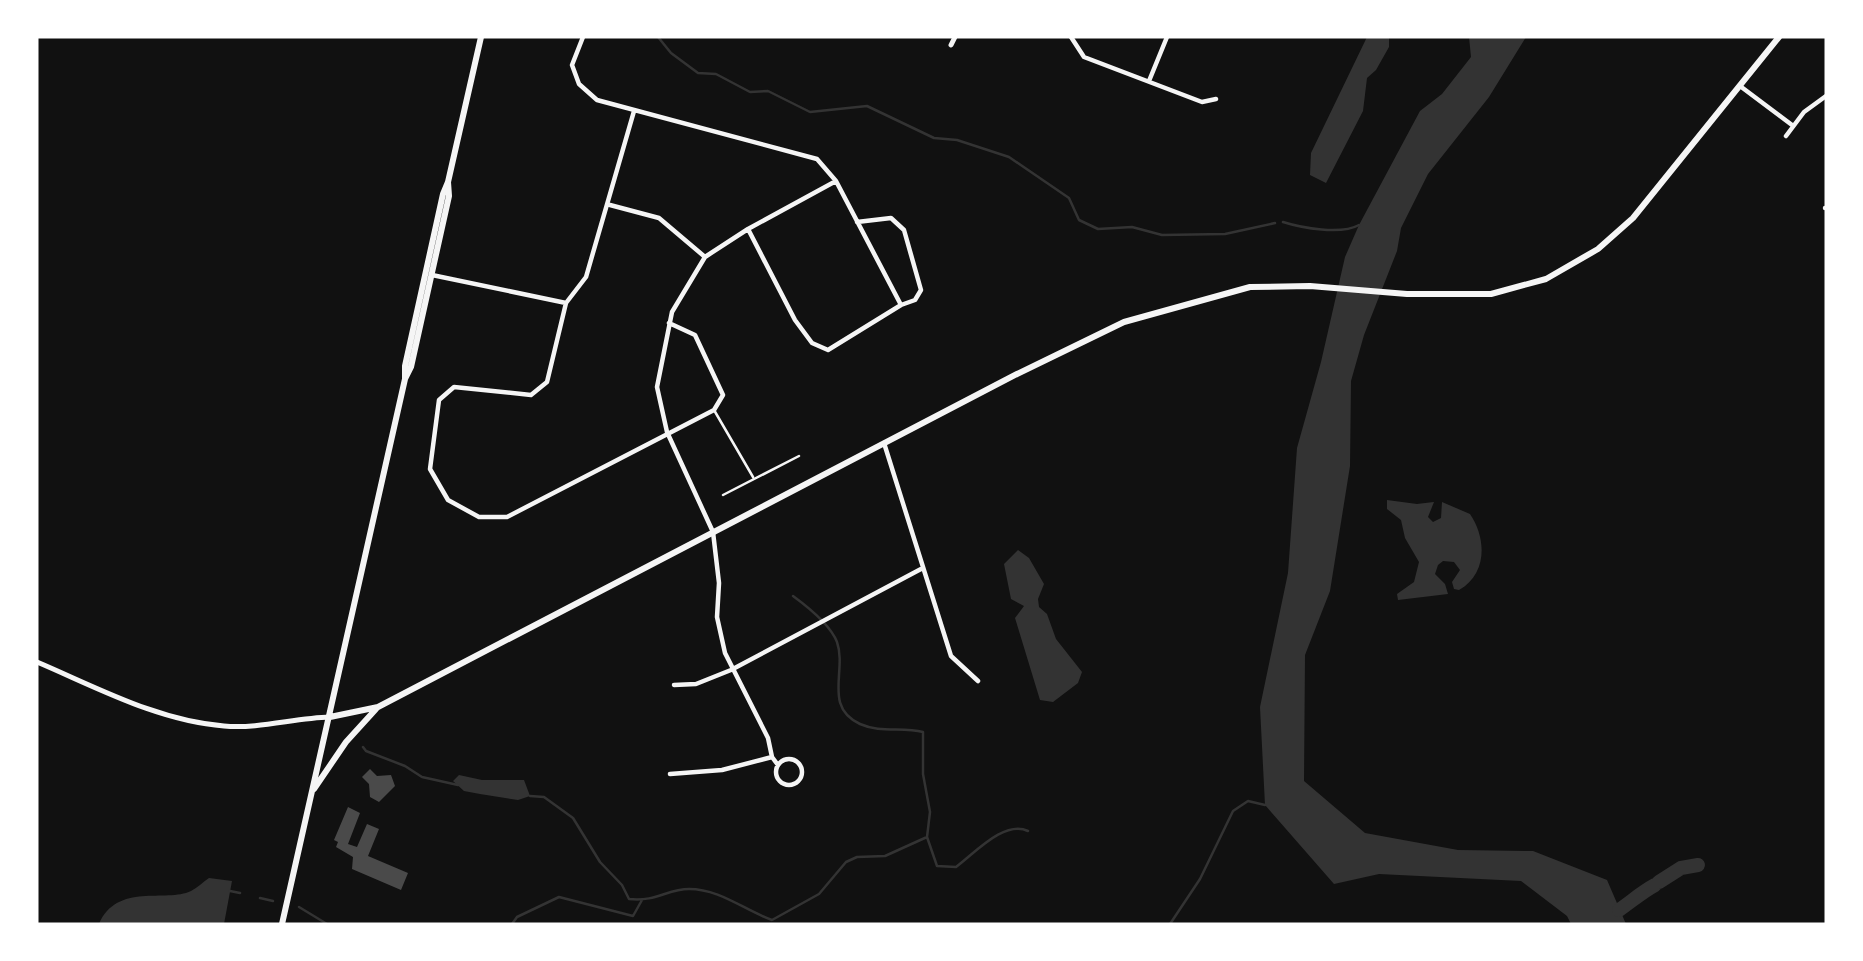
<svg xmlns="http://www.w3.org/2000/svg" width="1863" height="961" viewBox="0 0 1863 961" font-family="Literata,serif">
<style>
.water{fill:#333}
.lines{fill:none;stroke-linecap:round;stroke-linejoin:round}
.stream{stroke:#333;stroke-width:2.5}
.river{stroke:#333;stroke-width:14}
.building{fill:#4a4a4a}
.service{stroke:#f5f5f5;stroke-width:2.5}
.minor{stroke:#f5f5f5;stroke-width:4.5}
.tertiary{stroke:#f5f5f5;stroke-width:5}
.secondary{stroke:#f5f5f5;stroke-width:6}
</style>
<rect width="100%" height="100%" fill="#111"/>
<path class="water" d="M 1367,37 L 1389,37 L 1389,47 L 1376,70 L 1367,78 L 1363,111 L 1326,183 L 1310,175 L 1311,153 Z
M 1469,37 L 1526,37 L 1489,97 L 1428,174 L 1401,228 L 1397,251 L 1364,335 L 1351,381 L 1350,466 L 1330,591 L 1305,655 L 1304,781 L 1365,833 L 1458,850 L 1533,851 L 1607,880 L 1626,924 L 1571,924 L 1567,916 L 1521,881 L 1379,874 L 1334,884 L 1265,805 L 1260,707 L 1288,573 L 1297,448 L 1321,362 L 1345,257 L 1359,225 L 1420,111 L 1442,94 L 1471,57 Z
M 1387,500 L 1417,504 L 1434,502 L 1428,517 L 1433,522 L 1441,518 L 1442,502 L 1470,514 C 1487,539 1487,574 1459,590 L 1454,589 L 1452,582 L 1460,570 L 1454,562 L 1443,561 L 1438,565 L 1435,574 L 1445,584 L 1448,594 L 1398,600 L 1397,594 L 1414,582 L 1419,562 L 1405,538 L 1401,520 L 1387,509 Z
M 1018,550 L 1029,558 L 1044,584 L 1038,599 L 1039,607 L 1047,614 L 1056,639 L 1082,672 L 1078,683 L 1053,702 L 1040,700 L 1015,618 L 1024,606 L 1011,599 L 1004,564 Z
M 459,775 L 482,780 L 524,780 L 530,796 L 518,800 L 480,794 L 464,791 L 453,781 Z
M 209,878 L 232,881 L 224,924 L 99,924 C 117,882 166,903 191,891 C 197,888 203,882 209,878 Z"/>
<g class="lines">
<path class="stream" d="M 658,37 L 671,53 L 698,73 L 716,74 L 750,92 L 768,91 L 810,112 L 867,106 L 934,138 L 957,140 L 1009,157 L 1069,198 L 1079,220 L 1098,229 L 1132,227 L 1162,235 L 1225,234 L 1275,223
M 1283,222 C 1302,228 1341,235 1359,225
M 793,596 C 808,607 830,624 837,642 C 847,671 823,707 860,724 C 880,733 902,727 923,732 L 923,774 L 930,812 L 927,837 L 937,866 L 956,867 C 975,853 1004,820 1028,831
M 363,747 L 366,751 L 405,766 L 422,777 L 458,785
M 530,796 L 544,797 L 573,818 L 600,862 L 622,885 L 629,899 C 657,902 667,889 689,889 C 720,889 744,910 772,920 L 819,894 L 846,862 L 857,857 L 885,856 L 927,837
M 230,891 L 240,893
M 260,898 L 273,901
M 299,907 L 327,924
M 512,924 L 517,917 L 559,897 L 633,916 L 642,900
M 1170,924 L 1200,879 L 1233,811 L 1248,801 L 1265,805"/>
<path class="river" d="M 1659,882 L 1681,868 L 1698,865
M 1619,910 C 1632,901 1642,892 1655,885"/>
</g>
<path class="building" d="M 370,769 L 377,776 L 391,775 L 395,786 L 379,802 L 370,797 L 369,784 L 362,777 Z
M 348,807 L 360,813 L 348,844 L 357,847 L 367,824 L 379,829 L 368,856 L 408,873 L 401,890 L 352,869 L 353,857 L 336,847 L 338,842 L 334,840 Z"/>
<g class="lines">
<path class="service" d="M 714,410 L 753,477
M 723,495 L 799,456"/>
<path class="minor" d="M 583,37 L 572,65 L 579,84 L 597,100 L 817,159 L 836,181 L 901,305 L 828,350 L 812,343 L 795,320 L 748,229
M 1071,37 L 1084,57 L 1202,102 L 1216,99
M 1149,81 L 1167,37
M 1740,86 L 1792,125
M 634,111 L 586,277 L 566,303 L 547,382 L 531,395 L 454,387 L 439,400 L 430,469 L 448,500 L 479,517 L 507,517 L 714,410 L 723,395 L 695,335 L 669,323
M 1786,136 L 1804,112 L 1826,96
M 610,205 L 659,218 L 705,257
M 1825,208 L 1826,208
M 857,222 L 891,218 L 904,230 L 921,290 L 915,300 L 901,305
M 432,275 L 566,303
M 884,443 L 951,656 L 978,681
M 674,685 L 696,684 L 731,670 L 921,569
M776 772a13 13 0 1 1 26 0a13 13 0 1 1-26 0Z
M 778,765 L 772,757 L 768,738 L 725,653 L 717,617 L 719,583 L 713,532 L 667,432 L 657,387 L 672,312 L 705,257 L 748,229 L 836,181
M 670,774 L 722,770 L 772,757"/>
<path class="tertiary" d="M 951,45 L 955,37
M 37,662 C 96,687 158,721 224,726 C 260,729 294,718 330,717"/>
<path class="secondary" d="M 448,182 L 449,196 L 411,367 L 405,379 L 405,366 L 443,194 L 448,182 L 481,37
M 330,717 L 378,707 L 1017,374 L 1124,322 L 1250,287 L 1310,286 L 1407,294 L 1491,294 L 1546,279 L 1598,249 L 1633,218 L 1779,37
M 314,789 L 346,742 L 376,709
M 282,924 L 405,379"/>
</g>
<rect width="1863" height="961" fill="none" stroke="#ffffff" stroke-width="77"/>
</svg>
